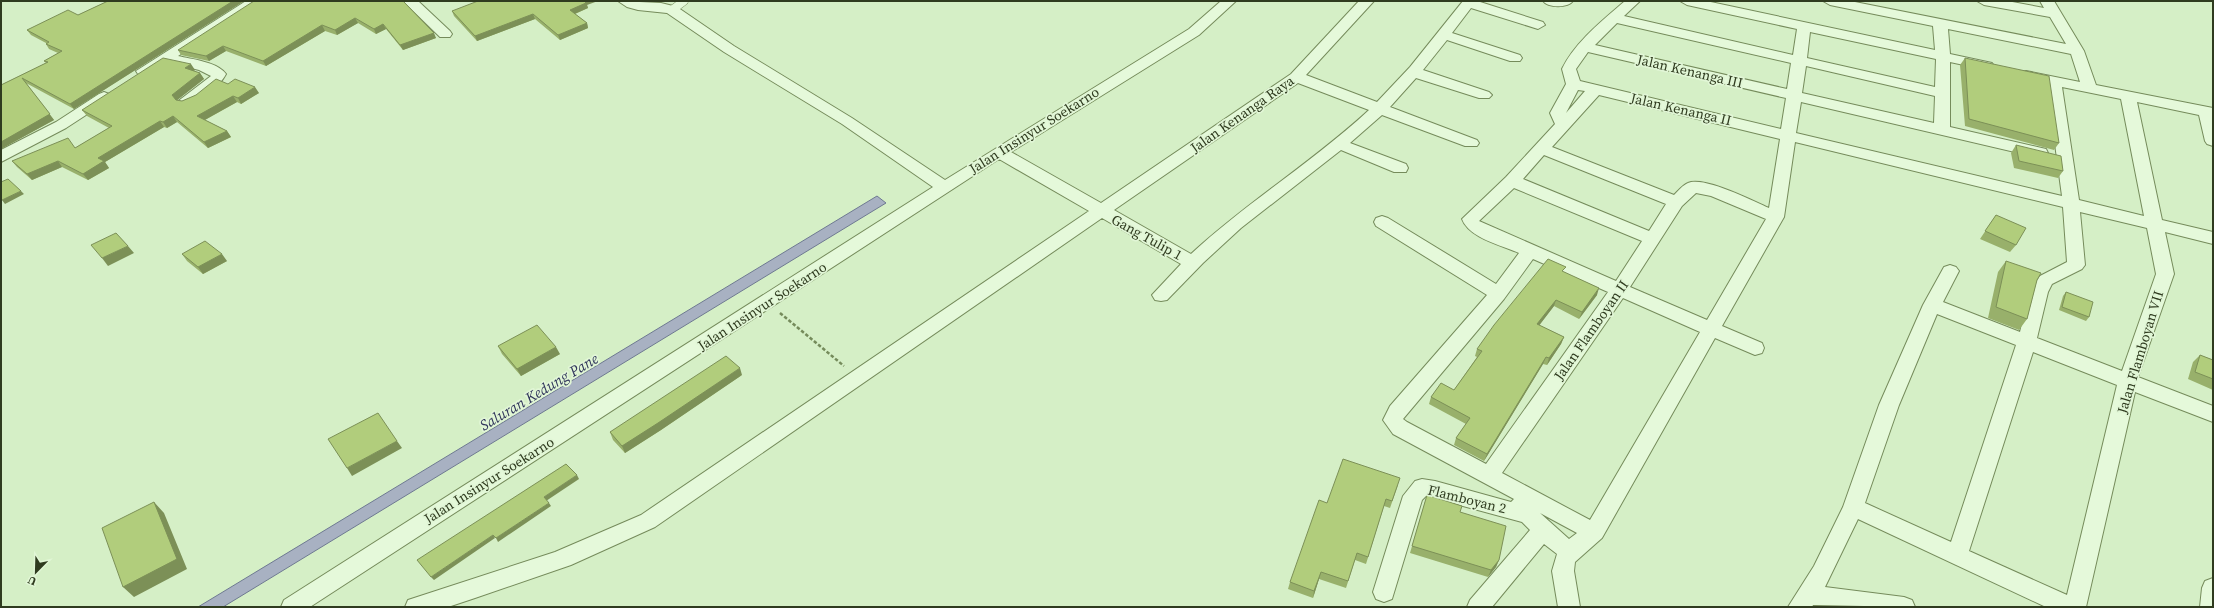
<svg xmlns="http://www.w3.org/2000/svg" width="2214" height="608" viewBox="0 0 2214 608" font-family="'Source Serif 4',serif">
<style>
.water{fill:#a8b1c2;stroke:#6e7991}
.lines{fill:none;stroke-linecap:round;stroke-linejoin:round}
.service-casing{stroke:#758b5b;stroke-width:9}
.minor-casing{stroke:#758b5b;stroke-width:2}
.path{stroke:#758b5b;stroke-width:2.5;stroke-dasharray:3.5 2;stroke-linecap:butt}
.service{stroke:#e5f9da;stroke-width:8}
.minor{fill:#e5f9da;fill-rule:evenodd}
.wall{fill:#98b06b}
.shaded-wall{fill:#7c9057}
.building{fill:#b1cd7c;stroke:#7c9057}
.labels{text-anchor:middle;stroke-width:3.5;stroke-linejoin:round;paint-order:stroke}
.street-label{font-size:14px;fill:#2f3b1f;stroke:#e1f6d6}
.water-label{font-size:15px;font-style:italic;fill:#2f345a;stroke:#e1f6d6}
</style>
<rect width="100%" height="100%" fill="#d5efc6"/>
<path class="water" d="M 877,196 L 886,203 L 223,607 L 198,607 Z"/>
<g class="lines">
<defs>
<path id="service" d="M 672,10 L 684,1"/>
<path id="minor" d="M 246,1 L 263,1 L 178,56 C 191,59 218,62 226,74 C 220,86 194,109 180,105 L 177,102 L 211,76 L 199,70 L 168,62 C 158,68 149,77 138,74 L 136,71 Z
M 403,1 L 418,1 L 450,31 L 452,34 L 450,37 L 440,37 Z
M 618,1 L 661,3 L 677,7 L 734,46 L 852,118 L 945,180 L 1189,29 L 1221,1 L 1236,1 L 1199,35 L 1011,152 L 1101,203 L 1291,74 L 1359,1 L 1374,1 L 1306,75 L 1377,102 L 1410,67 L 1463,1 L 1477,1 L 1543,22 L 1545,25 L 1538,29 L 1471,8 L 1452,33 L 1520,55 L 1522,58 L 1520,61 L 1510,61 L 1447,40 L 1423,70 L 1489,92 L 1492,95 L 1489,98 L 1479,98 L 1416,78 L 1390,107 L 1477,140 L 1479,143 L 1477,146 L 1465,146 L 1382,115 L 1350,143 L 1406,164 L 1408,168 L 1406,172 L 1394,172 L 1341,150 L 1241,228 L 1203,263 L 1167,300 L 1161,301 L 1155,300 L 1152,295 L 1181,264 L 1102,218 L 655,527 L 571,565 L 475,598 L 448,607 L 405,607 L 408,600 L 555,552 L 641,515 L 1089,211 L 999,159 L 310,607 L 281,607 L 284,600 L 933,187 L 842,124 L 724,52 L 667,13 L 638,10 L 627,7 ZM 1298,83 L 1369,110 C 1313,162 1247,202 1191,254 L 1114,210 Z
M 1543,1 L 1573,1 C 1568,8 1548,8 1543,1 Z
M 1625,1 L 1640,1 L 1624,16 L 1793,55 L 1797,29 L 1687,5 L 1680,1 L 1706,1 L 1935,50 L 1933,26 L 1830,5 L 1823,1 L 1850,1 L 2066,44 L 2050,17 L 1984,5 L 1977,1 L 2007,1 L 2044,8 L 2040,1 L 2054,1 L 2084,51 L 2096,85 L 2213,108 L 2213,146 L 2207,144 L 2205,141 L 2199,115 L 2137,102 L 2162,220 L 2213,232 L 2213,244 L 2165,232 L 2174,274 L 2138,377 L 2213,406 L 2213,422 L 2135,392 L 2086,607 L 2046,607 L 1858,519 L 1825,587 L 1904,597 L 1912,600 L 1915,607 L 1813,605 L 1812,607 L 1788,607 L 1814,566 L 1843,507 L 1879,405 L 1923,305 L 1944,267 L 1950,265 L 1956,267 L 1959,271 L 1943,302 L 2020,332 L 2030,291 L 2040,276 L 2067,262 L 2063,207 L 1795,142 L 1784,217 L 1722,326 L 1762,343 L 1764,348 L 1762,353 L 1755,355 L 1715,338 L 1602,538 L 1575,562 L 1574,571 L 1580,607 L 1558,607 L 1552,571 L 1557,554 L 1544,544 L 1492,607 L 1467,607 L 1470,600 L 1530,530 L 1522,522 L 1426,496 L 1422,500 L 1392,599 L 1384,602 L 1376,599 L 1373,592 L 1403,496 L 1415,481 L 1422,479 L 1435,481 L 1511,502 L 1514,499 L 1393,434 L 1383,420 L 1390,406 L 1487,295 L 1376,226 L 1374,222 L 1376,218 L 1382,216 L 1388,218 L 1496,284 L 1519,253 C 1501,245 1469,238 1462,219 L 1506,177 L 1555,124 L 1550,113 L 1566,84 L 1562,69 C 1575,42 1603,20 1625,1 ZM 1617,23 L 1791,63 L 1787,89 L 1595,45 ZM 1948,29 L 2071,54 L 2080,82 L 2026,71 L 2021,72 L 2019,75 L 2021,78 L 2047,84 L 2062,196 L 1796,133 L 1801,102 L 2040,158 L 2046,157 L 2048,153 L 2046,149 L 1950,127 L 1950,62 L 1987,70 L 1992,69 L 1994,66 L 1992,63 L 1950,54 ZM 1810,32 L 1936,59 L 1935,87 L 1807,58 ZM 1588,52 L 1786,98 L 1781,129 L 1580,81 L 1576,69 ZM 1806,66 L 1935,96 L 1934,123 L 1802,93 ZM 2062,87 L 2121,99 L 2144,216 L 2079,200 ZM 1578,90 L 1585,91 L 1566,113 ZM 1599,95 L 1780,139 L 1769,208 C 1753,201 1704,176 1688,183 C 1683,185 1678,191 1674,195 L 1552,147 ZM 1544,155 L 1666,204 L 1649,231 L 1523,179 ZM 1514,188 L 1642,241 L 1616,281 L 1479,221 ZM 1696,193 L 1711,196 L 1766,219 L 1707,320 L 1630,287 L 1682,206 ZM 2080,212 L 2147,228 L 2156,274 L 2122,371 L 2037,338 L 2048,292 L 2052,284 L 2082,269 L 2085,265 ZM 1533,259 L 1608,292 L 1486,464 L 1407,422 L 1403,419 L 1504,299 ZM 1623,298 L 1700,332 L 1590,520 L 1502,473 ZM 1937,314 L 2016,345 L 1951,542 L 1865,503 L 1899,405 ZM 2033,352 L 2117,385 L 2067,595 L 1969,551 ZM 1540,513 L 1577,533 L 1569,539 Z
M 104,92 L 109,94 L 112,97 L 109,100 L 66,128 L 1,162 L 1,150 L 56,122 L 99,94 Z
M 2213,578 L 2213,607 L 2200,607 L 2202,588 L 2205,581 Z"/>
</defs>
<use href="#service" class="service-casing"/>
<use href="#minor" class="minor-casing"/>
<path class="path" d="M 780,313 L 844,366"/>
<use href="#service" class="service"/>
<use href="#minor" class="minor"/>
</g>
<path class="wall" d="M 108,1 L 244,1 L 74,109 L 26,83 L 54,120 L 1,149 L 1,85 L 46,63 L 44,61 L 58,53 L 49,49 L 46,44 L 46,43 L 31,35 L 27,30 L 78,15 Z
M 403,1 L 436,38 L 403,50 L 386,29 L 376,34 L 358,23 L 337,35 L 325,31 L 266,66 L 226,51 L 209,61 L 181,55 L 178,50 Z
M 587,5 L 588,8 L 575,14 L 587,23 L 588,28 L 560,40 L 535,19 L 477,41 L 454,16 L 452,11 Z
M 1965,58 L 2059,143 L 2054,150 L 1965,126 L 1960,65 Z
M 195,70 L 194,71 L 200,73 L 204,79 L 177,100 L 182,101 L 228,84 L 259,93 L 241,104 L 237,102 L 205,120 L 227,131 L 231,137 L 208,148 L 177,122 L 167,128 L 164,127 L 105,162 L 109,168 L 88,180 L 62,167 L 32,180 L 17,167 L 12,161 L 75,148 L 109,128 L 87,116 L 82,110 Z
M 2016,145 L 2063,171 L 2058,178 L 2014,168 L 2011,153 Z
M 1996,215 L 2016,245 L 2010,252 L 1980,239 Z
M 182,254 L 227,261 L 203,274 L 187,261 Z
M 2006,261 L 2037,280 L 2027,319 L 2019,330 L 1988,318 L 1998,272 Z
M 1564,272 L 1597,295 L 1579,319 L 1554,306 L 1539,325 L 1564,337 L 1561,344 L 1547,365 L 1543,364 L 1484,461 L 1454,445 L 1456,438 L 1466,424 L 1429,404 L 1431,397 L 1454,390 L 1477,357 L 1475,356 L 1477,349 Z
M 2066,292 L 2089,317 L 2086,321 L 2059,310 L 2063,296 Z
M 498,346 L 560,354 L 521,376 L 502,354 Z
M 2200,355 L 2213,360 L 2213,390 L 2188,379 L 2193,362 Z
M 742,375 L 661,430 L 625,453 L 613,440 L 610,432 Z
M 1398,485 L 1390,508 L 1384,506 L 1366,564 L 1355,560 L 1346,588 L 1319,579 L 1313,598 L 1288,589 L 1290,582 Z
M 1427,495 L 1499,560 L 1496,567 L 1488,577 L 1410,553 Z"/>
<path class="shaded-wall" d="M 233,1 L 244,1 L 74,109 L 70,104 Z
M 584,1 L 598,1 L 587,5 L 588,8 L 572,15 L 570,10 Z
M 533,14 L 535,19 L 477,41 L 475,36 Z
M 355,18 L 358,23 L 337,35 L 335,30 Z
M 587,23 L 588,28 L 560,40 L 558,35 Z
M 383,24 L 386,29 L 376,34 L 374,29 Z
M 322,25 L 325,31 L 266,66 L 263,61 Z
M 434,33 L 436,38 L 403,50 L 400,45 Z
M 223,46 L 226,51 L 209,61 L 206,56 Z
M 191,64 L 195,70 L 189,74 L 185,68 Z
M 200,73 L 204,79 L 176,101 L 172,95 Z
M 22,78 L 54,120 L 1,149 L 1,142 Z
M 255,87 L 259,93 L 241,104 L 238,98 Z
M 233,96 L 237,102 L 201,122 L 197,116 Z
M 173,116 L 177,122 L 167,128 L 163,122 Z
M 160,121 L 164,127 L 105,162 L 109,168 L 88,180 L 83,174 L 98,158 Z
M 227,131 L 231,137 L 208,148 L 204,142 Z
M 58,161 L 62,167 L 32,180 L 27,174 Z
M 21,191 L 24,194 L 5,204 L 2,200 Z
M 128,246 L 134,253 L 108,266 L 102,258 Z
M 222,254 L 227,261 L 203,274 L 198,267 Z
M 1599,288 L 1597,295 L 1579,319 L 1582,312 Z
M 1556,300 L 1554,306 L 1535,331 L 1537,324 Z
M 1564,337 L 1561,344 L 1547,365 L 1549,358 Z
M 556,347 L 560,354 L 521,376 L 517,369 Z
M 1546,357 L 1543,364 L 1484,461 L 1487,454 Z
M 740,368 L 742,375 L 661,430 L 625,453 L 622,446 Z
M 397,441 L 402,448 L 352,476 L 347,468 Z
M 577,475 L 579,479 L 546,501 L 544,497 Z
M 154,502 L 164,513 L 187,569 L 134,597 L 123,587 Z
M 549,503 L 551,506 L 498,542 L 496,538 Z
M 493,535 L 495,538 L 434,580 L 431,577 Z
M 1499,560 L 1496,567 L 1488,577 L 1491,570 Z
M 1321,572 L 1319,579 L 1313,598 L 1314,591 Z"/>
<path class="building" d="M 108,1 L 233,1 L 70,104 L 22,78 L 50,114 L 1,142 L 1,85 L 48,62 L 44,61 L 62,51 L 46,44 L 49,42 L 27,30 L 68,10 L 78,15 Z
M 254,1 L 403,1 L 434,33 L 400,45 L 383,24 L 374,29 L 355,18 L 335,30 L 322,25 L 263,61 L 223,46 L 206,56 L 178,50 Z
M 478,1 L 584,1 L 586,3 L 570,10 L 587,23 L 558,35 L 533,14 L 475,36 L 452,11 Z
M 163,58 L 191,64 L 185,68 L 200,73 L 172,95 L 176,100 L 182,101 L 196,95 L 216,79 L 228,84 L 235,79 L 255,87 L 238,98 L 233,96 L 197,116 L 227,131 L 204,142 L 173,116 L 163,122 L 160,121 L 98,158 L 104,161 L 83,174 L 58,161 L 27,174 L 12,161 L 68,138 L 75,148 L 112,126 L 82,110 Z
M 1965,58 L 2049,76 L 2059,143 L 1969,119 Z
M 2016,145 L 2061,156 L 2063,171 L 2019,161 Z
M 8,179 L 21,191 L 2,200 L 1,199 L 1,182 Z
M 1996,215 L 2026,228 L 2016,245 L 1985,231 Z
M 116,233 L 128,246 L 102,258 L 91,245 Z
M 205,241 L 222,254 L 198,267 L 182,254 Z
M 1548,259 L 1566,267 L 1562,271 L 1599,288 L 1582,312 L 1556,300 L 1537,324 L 1564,337 L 1549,358 L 1546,357 L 1487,454 L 1456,438 L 1470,418 L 1431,397 L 1441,383 L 1454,390 L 1482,351 L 1477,349 L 1494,325 Z
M 2006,261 L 2041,273 L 2037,280 L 2027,319 L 1996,307 Z
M 2066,292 L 2093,302 L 2089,317 L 2062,307 Z
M 537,325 L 556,347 L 517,369 L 498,346 Z
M 2200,355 L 2213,360 L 2213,379 L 2195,372 Z
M 726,356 L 740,368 L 658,423 L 622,446 L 610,432 Z
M 378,413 L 397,441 L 347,468 L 328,439 Z
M 1343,459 L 1400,478 L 1392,501 L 1386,499 L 1368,557 L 1357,553 L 1348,581 L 1321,572 L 1314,591 L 1290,582 L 1319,500 L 1327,503 Z
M 566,464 L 577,475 L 544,497 L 549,503 L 496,538 L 493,535 L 431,577 L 417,560 Z
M 1427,495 L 1462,506 L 1460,512 L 1506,526 L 1499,560 L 1491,570 L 1412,546 Z
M 154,502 L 177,559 L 123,587 L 102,528 Z"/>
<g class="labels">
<g class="street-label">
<text transform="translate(1690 71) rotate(13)" y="5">Jalan Kenanga III</text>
<text transform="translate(1681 109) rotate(13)" y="5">Jalan Kenanga II</text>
<text transform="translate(1242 114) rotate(-35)" y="5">Jalan Kenanga Raya</text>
<text transform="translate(1034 130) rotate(-32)" y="5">Jalan Insinyur Soekarno</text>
<text transform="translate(1147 237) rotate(29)" y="5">Gang Tulip 1</text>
<text transform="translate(762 306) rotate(-33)" y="5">Jalan Insinyur Soekarno</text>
<text transform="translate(1591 330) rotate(-55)" y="5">Jalan Flamboyan II</text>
<text transform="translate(2140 352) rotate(-73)" y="5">Jalan Flamboyan VII</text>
<text transform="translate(489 480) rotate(-32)" y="5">Jalan Insinyur Soekarno</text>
<text transform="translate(1467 499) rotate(14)" y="5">Flamboyan 2</text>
</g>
<g class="water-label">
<text transform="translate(539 392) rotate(-31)" y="5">Saluran Kedung Pane</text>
</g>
</g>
<rect width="2214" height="608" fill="none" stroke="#2f3b1f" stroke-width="4"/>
<g transform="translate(36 572) rotate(203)" stroke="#e1f6d6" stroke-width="3" paint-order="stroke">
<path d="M0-3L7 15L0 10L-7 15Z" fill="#2f3b1f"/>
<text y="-6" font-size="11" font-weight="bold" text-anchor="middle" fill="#2f3b1f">U</text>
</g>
</svg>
